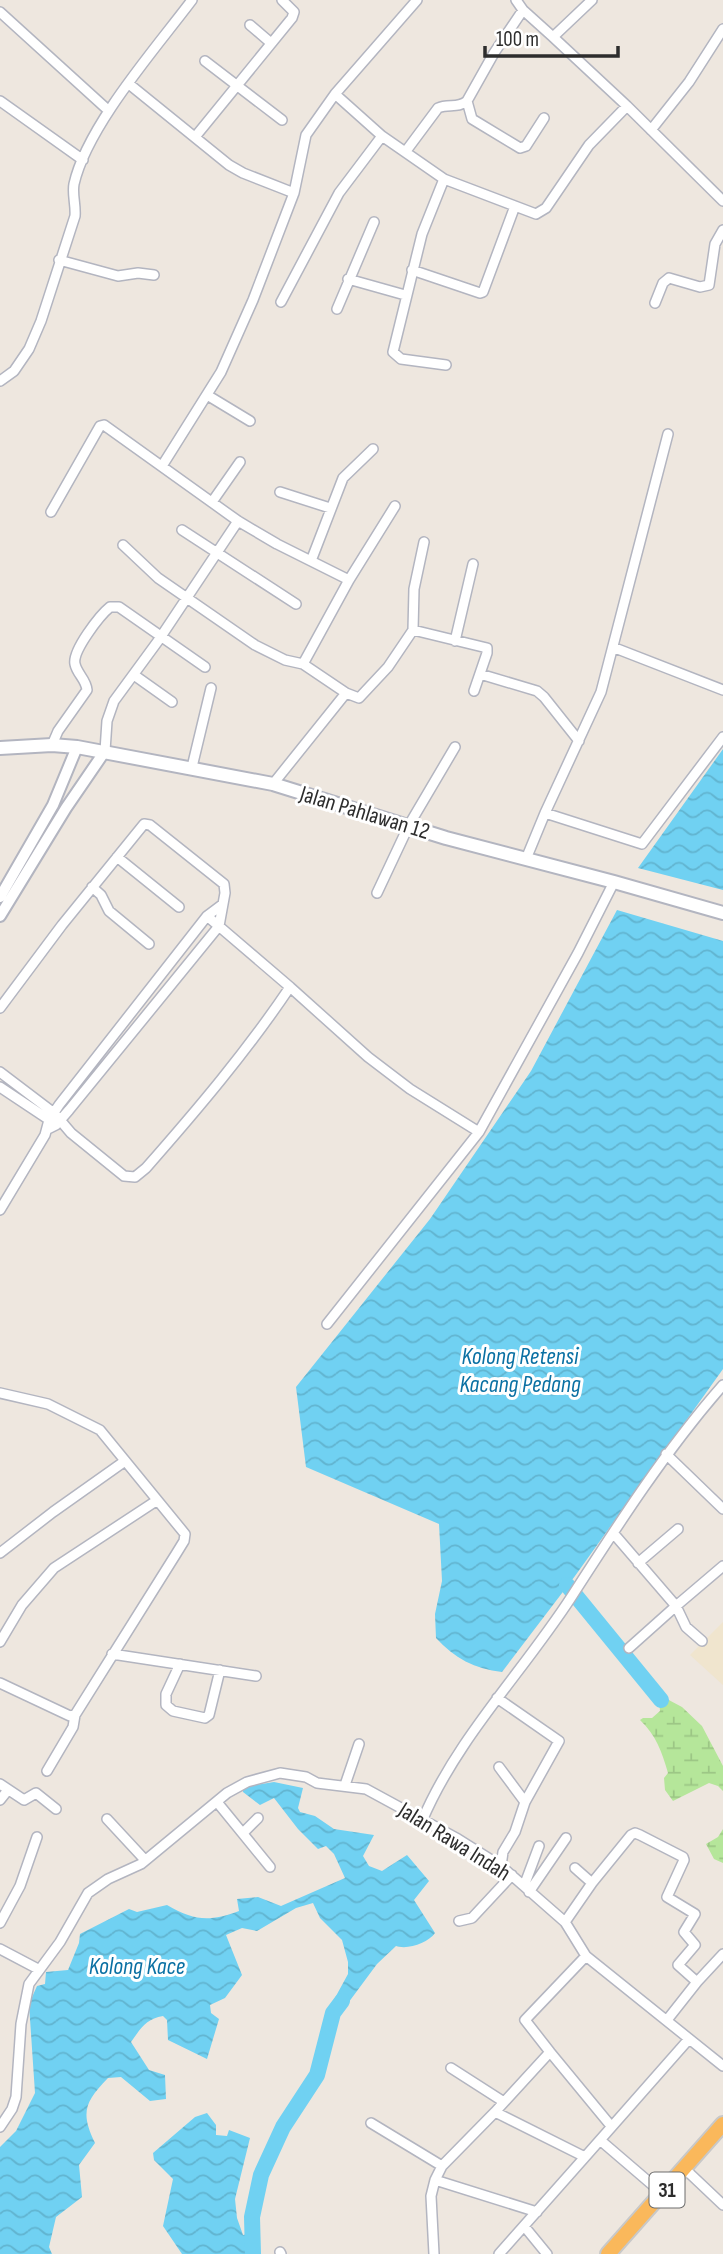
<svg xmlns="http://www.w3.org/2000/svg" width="723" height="2254" viewBox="0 0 723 2254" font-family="'Sofia Sans Condensed',sans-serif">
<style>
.education{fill:#f0e5ce}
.wetland{fill:url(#wetland-marsh)}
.water{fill:url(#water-waves)}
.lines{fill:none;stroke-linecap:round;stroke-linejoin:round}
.river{stroke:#70d1f2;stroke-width:16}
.minor-casing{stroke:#b3b5c0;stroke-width:12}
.tertiary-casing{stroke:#b3b5c0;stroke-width:14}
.secondary-casing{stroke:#b3b5c0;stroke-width:16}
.trunk-casing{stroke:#c8c8c8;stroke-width:18}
.minor{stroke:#fff;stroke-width:9}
.tertiary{stroke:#fff;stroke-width:10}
.secondary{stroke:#fff;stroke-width:12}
.trunk{stroke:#fab85b;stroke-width:14}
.labels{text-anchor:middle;stroke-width:6;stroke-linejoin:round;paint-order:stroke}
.shield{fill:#fff;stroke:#6c6c6c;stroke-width:2}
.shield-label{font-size:21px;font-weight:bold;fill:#2d2d2d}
.street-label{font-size:23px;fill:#2d2d2d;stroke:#fff}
.water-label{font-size:24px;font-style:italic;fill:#0a70a3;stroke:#fff}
</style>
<defs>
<pattern id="wetland-marsh" width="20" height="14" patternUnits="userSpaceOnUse" patternTransform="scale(1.75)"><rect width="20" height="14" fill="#b5e69a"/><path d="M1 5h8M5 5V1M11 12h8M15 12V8" fill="none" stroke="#9cc685"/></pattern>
<pattern id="water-waves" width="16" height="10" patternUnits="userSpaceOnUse" patternTransform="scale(1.75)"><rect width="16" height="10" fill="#70d1f2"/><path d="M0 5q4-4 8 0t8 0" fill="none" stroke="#61b4d0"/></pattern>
</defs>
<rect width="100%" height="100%" fill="#eee7df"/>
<path class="education" d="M 723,1622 L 723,1685 L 690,1655 Z"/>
<path class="wetland" d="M 665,1698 L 682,1707 L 702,1726 L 723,1766 L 723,1791 L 718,1786 L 709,1783 L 673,1801 L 665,1790 L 664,1778 L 668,1773 C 662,1752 656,1735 640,1720 L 643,1718 L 652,1718 L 660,1711 L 659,1700 Z
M 723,1829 L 723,1863 L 714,1859 L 706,1844 L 718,1837 Z"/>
<path class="water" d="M 723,749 L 723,890 L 638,868 Z
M 617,910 L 723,941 L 723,1369 L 575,1576 L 502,1672 C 475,1669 454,1658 436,1638 L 435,1614 L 442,1581 L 439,1524 L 306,1467 L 296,1387 L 430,1219 L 531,1071 Z
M 274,1782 L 303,1788 L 298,1808 L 300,1812 L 315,1816 L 334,1829 L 374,1835 L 363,1856 L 369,1866 L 382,1871 L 407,1855 L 429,1881 L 414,1900 L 435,1933 C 428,1943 408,1950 396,1946 L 377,1964 L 337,2018 L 324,2018 L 348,1974 L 348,1962 L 342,1940 L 320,1918 L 313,1903 L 296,1908 L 257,1931 L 242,1928 L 226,1935 L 242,1975 L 225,1998 L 210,2005 L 211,2013 L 219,2019 L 207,2059 L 168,2040 L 167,2020 L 163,2016 C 146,2019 141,2028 131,2042 L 149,2070 L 165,2075 L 166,2099 L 150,2101 L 121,2077 L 108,2078 C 85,2102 80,2112 95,2143 L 79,2165 L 82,2197 L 56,2217 L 49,2247 L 52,2254 L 0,2254 L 0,2147 L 16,2131 L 35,2093 L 29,2004 L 37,1986 L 45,1984 L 46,1972 L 68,1970 L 79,1943 L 80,1934 L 129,1909 L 137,1912 L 167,1905 C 195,1921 209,1922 239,1911 L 237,1899 L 258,1897 L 281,1906 L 345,1878 L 334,1854 L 326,1846 L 318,1849 L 298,1829 L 274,1798 L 260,1805 L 243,1792 L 243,1787 Z
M 207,2113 L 216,2125 L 216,2135 L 227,2136 L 229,2130 L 250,2138 L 235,2199 L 237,2218 L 243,2235 L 248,2234 L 246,2219 L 256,2215 L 256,2254 L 182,2254 L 163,2226 L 173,2179 L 154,2160 L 153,2153 L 195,2117 Z"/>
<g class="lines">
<path class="river" d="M 567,1585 L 661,1700
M 253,2254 L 252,2217 L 261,2175 L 283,2127 L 317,2075 L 333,2013 L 342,2001"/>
<defs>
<path id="minor" d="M 516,0 L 523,10 L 553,37 L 592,0
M 0,12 L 109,111
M 250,25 L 271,43
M 553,37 L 627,106 L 723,201
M 205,61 L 282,120
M 129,84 L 229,165 L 243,173 L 294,193
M 335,94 L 382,136 L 444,179 L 536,214 L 546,208 L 589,145 L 627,106
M 0,101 L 83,160
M 467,101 L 472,119 L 520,148 L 526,146 L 544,118
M 651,130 L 689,82 L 723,29
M 195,137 L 292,18 L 294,12 L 282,0
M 406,151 L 438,108 C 448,103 458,109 467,101 L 494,53 L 523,10
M 444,179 L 422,234 L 393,352 L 401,359 L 446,365
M 59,260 L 118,276 L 138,273 L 154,275
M 412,270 L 480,293 L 483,292 L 515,206
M 348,279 L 405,295
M 281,302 L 339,193 L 382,136
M 655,303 L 663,283 L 669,278 L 700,287 L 709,285 L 715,244 L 723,230
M 337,309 L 374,222
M 0,381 L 14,371 L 29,349 L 41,321 L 75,216 C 76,205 72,194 74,184 C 87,126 156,48 192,0
M 207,395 L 250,421
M 162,466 L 221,372 L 253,300 L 294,193 L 306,135 L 335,94 L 417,0
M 280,492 L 330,508
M 212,502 L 240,462
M 51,512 L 100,426 L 104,425 L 238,521 L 277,544 L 349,580
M 182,530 L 296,604
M 123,545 L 158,578 L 255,645 L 285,660 L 303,664 L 346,693
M 311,561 L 343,478 L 373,449
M 413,630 L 487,648 L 487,653 L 474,691
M 455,641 L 473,564
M 615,648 L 723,690
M 303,664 L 349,580 L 395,506
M 480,674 L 537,691 L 544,697 L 579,741
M 134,675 L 172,702
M 52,745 L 58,731 L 87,690 C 86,679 77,674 75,664 C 72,651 100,615 110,607 L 119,607 L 205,667
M 105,751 L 107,721 L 114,701 L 158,641 L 238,521
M 192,767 L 211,688
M 273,784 L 346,693 L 359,698 L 388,667 L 413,630 L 414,589 L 424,542
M 545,813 L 601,692 L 668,434
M 117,857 L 179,907
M 526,859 L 545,813 L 642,844 L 723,737
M 92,887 L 101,895 L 109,911 L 149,944
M 377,893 L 409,825 L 455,747
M 207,916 L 290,987
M 0,1008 L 62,925 L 144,824 L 150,825 L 224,884 L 225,893 L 219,926 L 69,1110 L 56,1125 L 48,1129
M 0,1072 L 54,1113 L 71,1133 L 124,1176 L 135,1177 L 146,1168 C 197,1110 247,1051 290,987 L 368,1057 L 410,1089 L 479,1132 L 578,953 L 614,882
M 0,1087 L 54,1123
M 0,1210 L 45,1135 L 49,1120 L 59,1105 L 207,916 L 223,904
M 327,1324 L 479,1132
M 0,1393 L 48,1404 L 100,1430 L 185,1534 L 184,1541 L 176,1554 L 75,1715 L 73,1727 L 47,1771
M 666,1454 L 723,1509
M 614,1534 L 676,1606 L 629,1648
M 0,1553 L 53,1512 L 125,1461
M 638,1563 L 678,1529
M 702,1641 L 686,1627 L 676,1606 L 723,1566
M 0,1642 L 22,1605 L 54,1568 L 156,1501
M 112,1654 L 256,1676
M 180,1664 L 166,1694 L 166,1705 L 173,1711 L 205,1718 L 209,1715 L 220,1670
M 0,1683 L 70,1716 L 75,1715
M 497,1698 L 559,1741 L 525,1802 L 515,1832 L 503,1852 L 501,1866
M 499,1767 L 525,1802
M 0,1784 L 24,1800 L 36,1793 L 56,1809
M 345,1785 L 359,1744
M 0,1800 L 8,1790
M 217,1802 L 270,1867
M 107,1819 L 145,1860
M 422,1821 C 457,1738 523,1672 572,1596 C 619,1523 666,1450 723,1385
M 243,1833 L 258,1818
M 575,1868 L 592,1883
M 524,1886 L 539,1846
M 529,1892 L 566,1838
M 459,1921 L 472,1918 L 512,1875
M 565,1922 L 592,1883 L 631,1835 L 635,1833 L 640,1835 L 683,1857 L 684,1860 L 667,1897 L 695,1914 L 684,1932 L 695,1945 L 678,1965 L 697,1982 L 667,2020
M 0,1923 L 20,1886 L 37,1837
M 0,1949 L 38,1969
M 697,1982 L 723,1954
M 550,2052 L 525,2020 L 586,1956
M 451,2068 L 504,2102
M 495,2112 L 550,2052 L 611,2126
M 371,2123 L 442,2166
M 0,2127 L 12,2109 L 16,2097 L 21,2024 L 29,1984 L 60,1942 L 88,1893 L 108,1879 L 141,1864 L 227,1793 L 247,1782 L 280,1773 L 306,1777 L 317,1783 L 366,1789 L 458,1839 L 501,1866 L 565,1922 L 586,1956 L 723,2066
M 685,2169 L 723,2205
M 663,2194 L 600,2140 L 689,2039
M 537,2212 L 435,2180 L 442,2166 L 495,2112 L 585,2157 L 600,2140
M 524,2226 L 547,2254
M 280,2252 L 281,2254
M 434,2254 L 431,2196 L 435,2180
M 499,2254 L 585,2157"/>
<path id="tertiary" d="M 0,897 L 53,805 L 77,747
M 0,916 L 66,808 L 105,751"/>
<path id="secondary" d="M 0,748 L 52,745 L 77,747 L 273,784 L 446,838 L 614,882 L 723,913"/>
<path id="trunk" d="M 608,2254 L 723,2124"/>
</defs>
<use href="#minor" class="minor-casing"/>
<use href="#tertiary" class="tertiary-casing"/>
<use href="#secondary" class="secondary-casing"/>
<use href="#trunk" class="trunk-casing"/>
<use href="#minor" class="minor"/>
<use href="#tertiary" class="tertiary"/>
<use href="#secondary" class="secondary"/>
<use href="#trunk" class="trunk"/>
</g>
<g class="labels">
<rect class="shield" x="649.5" y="2172.5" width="35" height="35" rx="5"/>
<g class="shield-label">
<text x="667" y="2197">31</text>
</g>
<g class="street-label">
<text transform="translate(365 812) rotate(17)" y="8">Jalan Pahlawan 12</text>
<text transform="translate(455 1841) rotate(32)" y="8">Jalan Rawa Indah</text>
</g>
<g class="water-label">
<text x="520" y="1364">Kolong Retensi<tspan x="520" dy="28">Kacang Pedang</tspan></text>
<text x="137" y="1974">Kolong Kace</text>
</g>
</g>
<path d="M485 46v10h133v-10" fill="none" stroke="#2d2d2d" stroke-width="3.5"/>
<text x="496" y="46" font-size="21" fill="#2d2d2d" stroke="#ffffff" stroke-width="5" paint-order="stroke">100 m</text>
</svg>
